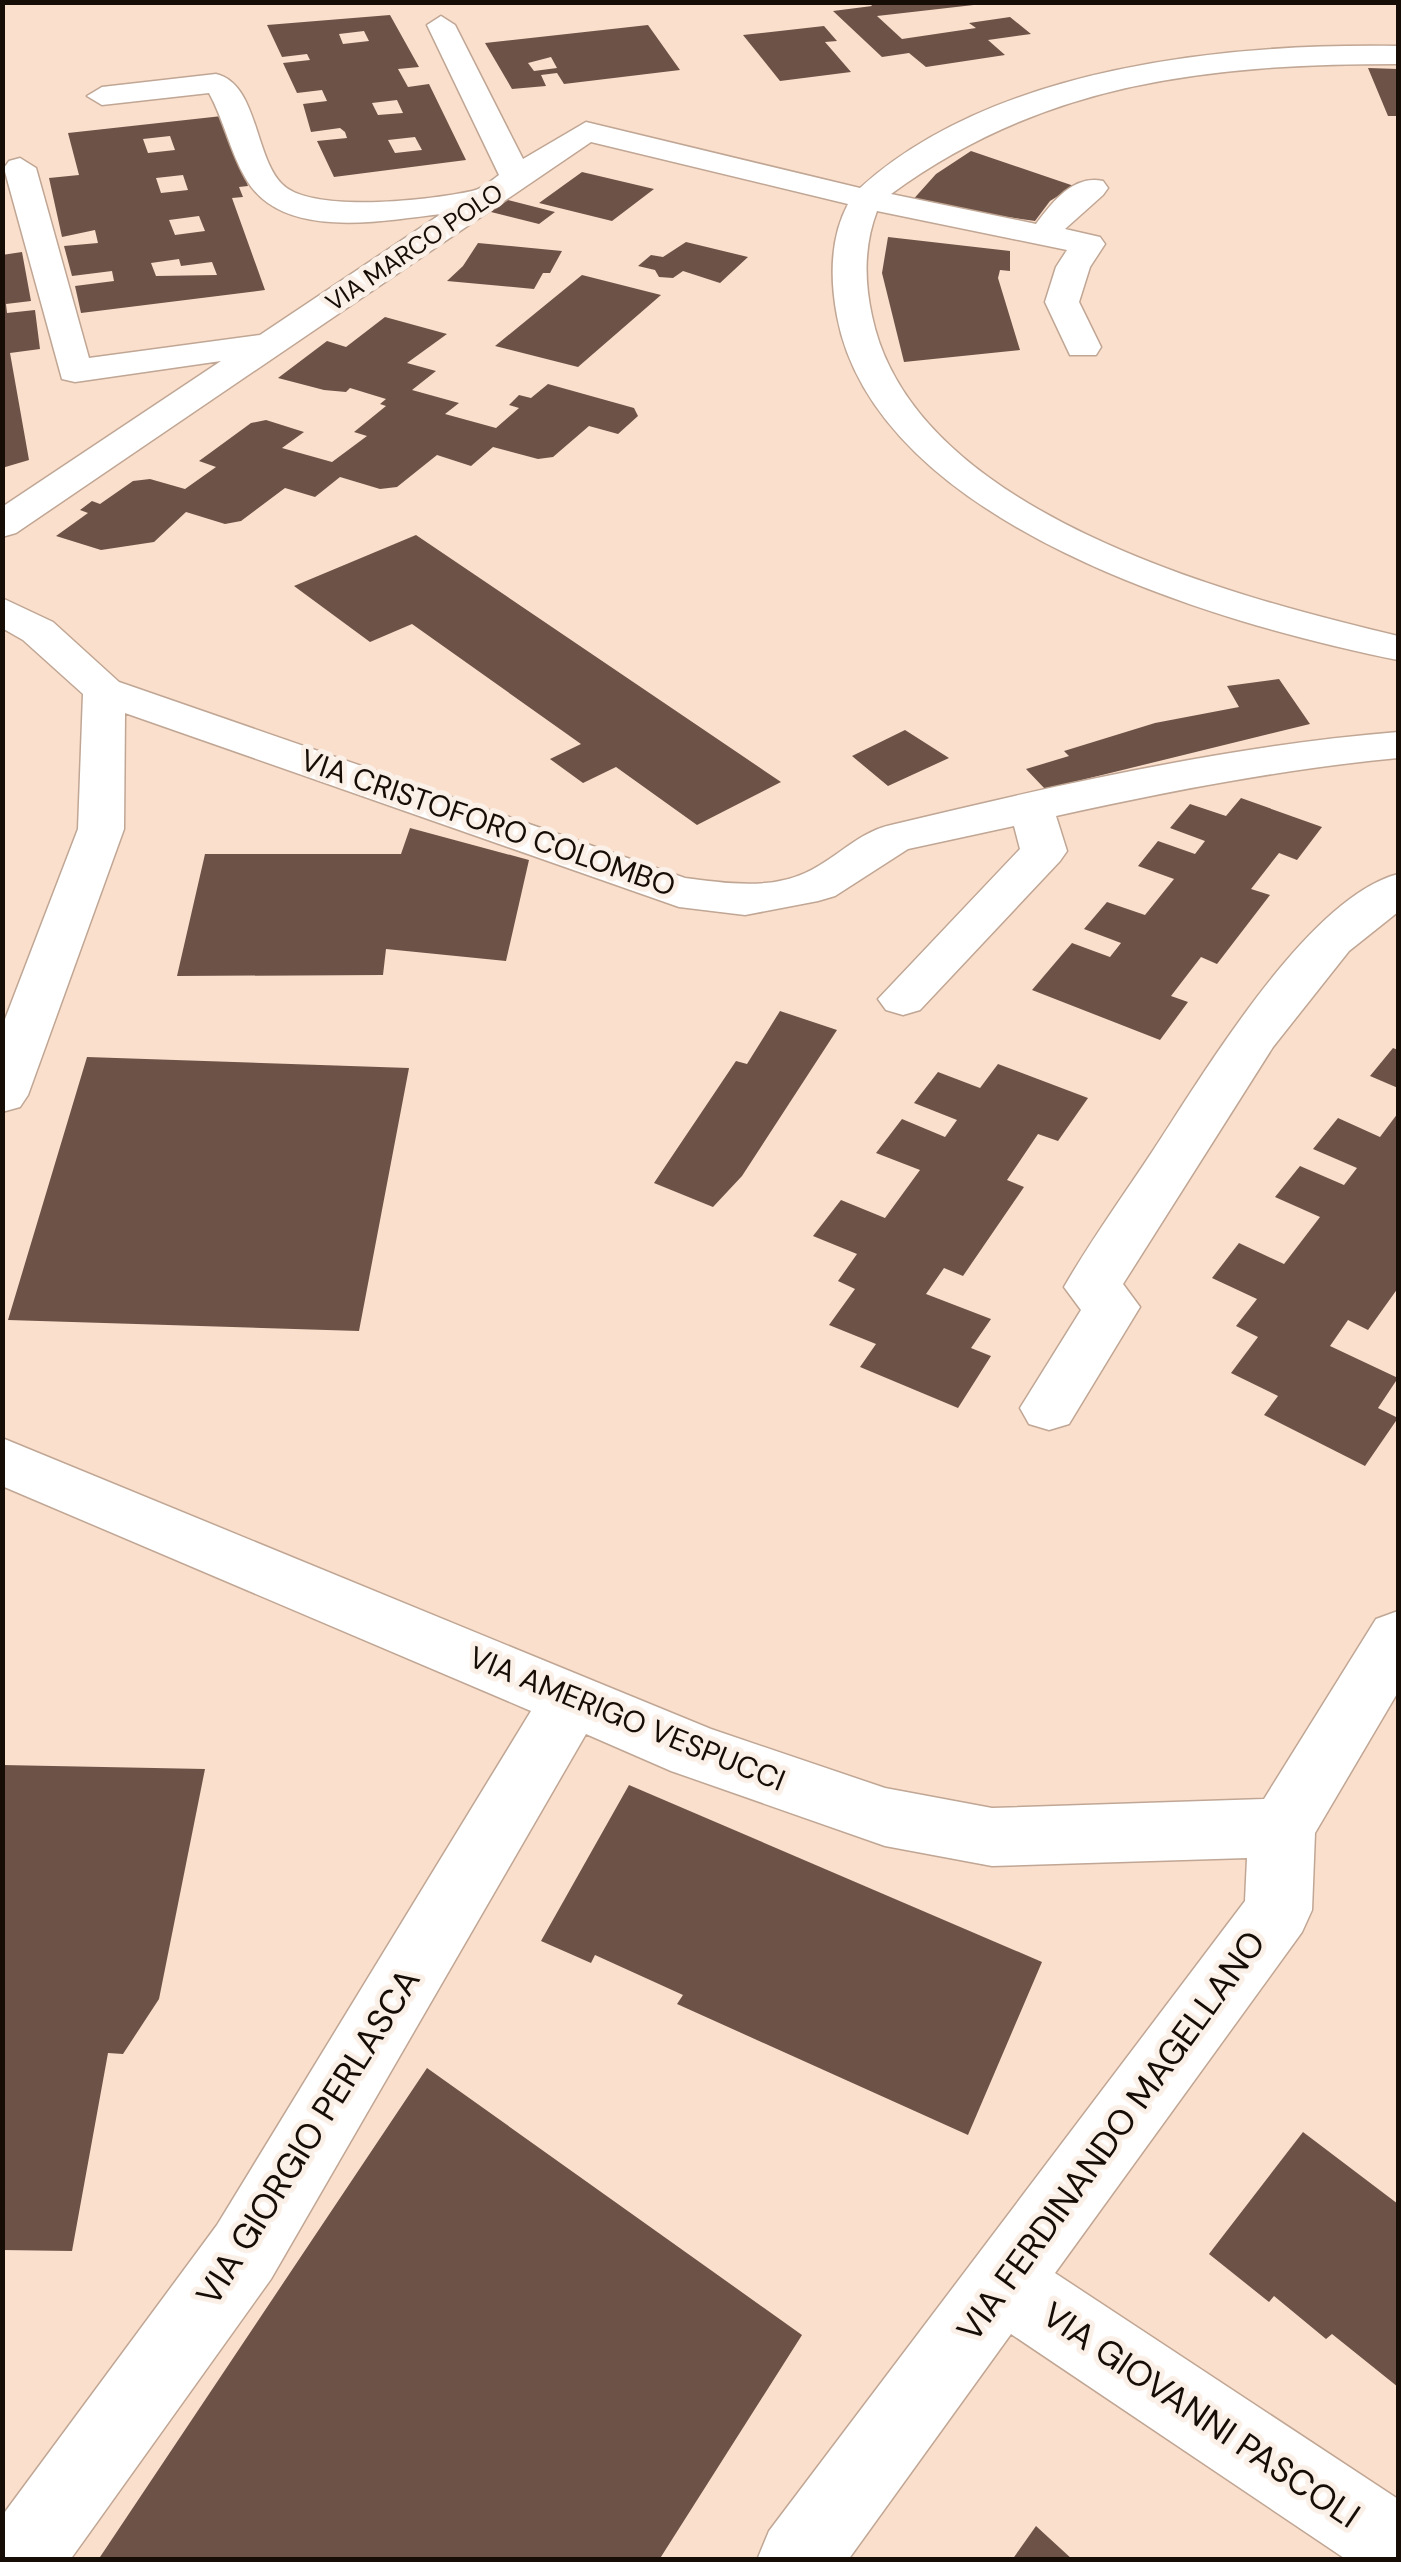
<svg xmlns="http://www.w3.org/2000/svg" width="1401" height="2562" viewBox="0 0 1401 2562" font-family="'DM Sans',sans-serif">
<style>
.building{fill:#6d5347;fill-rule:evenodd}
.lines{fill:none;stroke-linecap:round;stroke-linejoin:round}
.minor-casing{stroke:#c0a694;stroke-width:3}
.minor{fill:#fff;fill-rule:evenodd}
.labels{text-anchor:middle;stroke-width:10;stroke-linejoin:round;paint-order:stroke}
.far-street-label{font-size:25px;fill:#160d07;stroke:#fbf0e8}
.street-label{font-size:30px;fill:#160d07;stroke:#fbf0e8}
.near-street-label{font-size:35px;fill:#160d07;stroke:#fbf0e8}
</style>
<rect width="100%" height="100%" fill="#fadfcc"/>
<path class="building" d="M 869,2 L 1000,2 L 877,16 L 902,39 L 976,28 L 969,23 L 1010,17 L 1031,34 L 988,40 L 1005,55 L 926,67 L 909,53 L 882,57 L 833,11 L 872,6 Z
M 390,15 L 419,67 L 398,69 L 408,87 L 429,84 L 466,160 L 334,177 L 317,141 L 347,138 L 345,132 L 340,128 L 311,132 L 303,104 L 327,101 L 322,90 L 297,93 L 283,63 L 310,60 L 307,54 L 282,57 L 267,25 ZM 364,31 L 369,41 L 343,44 L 339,34 ZM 397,100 L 403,113 L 378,115 L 372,103 ZM 415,137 L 422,150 L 395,153 L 388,140 Z
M 648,25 L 680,70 L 564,84 L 557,73 L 541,75 L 546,86 L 512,89 L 485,43 ZM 551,57 L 557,68 L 534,71 L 528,63 Z
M 824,26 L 837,41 L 825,42 L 851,72 L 780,81 L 743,35 Z
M 1368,68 L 1398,69 L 1398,116 L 1388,116 Z
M 222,116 L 248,186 L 239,187 L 243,197 L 232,198 L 265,290 L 81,313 L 75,286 L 114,281 L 112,271 L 72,276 L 64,246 L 98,243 L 95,230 L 62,237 L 49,178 L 79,175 L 68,133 ZM 170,136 L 175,150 L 148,153 L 143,139 ZM 183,175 L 188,190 L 161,193 L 156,178 ZM 199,216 L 205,231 L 175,235 L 169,220 ZM 179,259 L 181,266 L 212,262 L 217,275 L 156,276 L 151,263 Z
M 971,151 L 1074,186 L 1050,201 L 1035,221 L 910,203 L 936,174 Z
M 582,172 L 654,189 L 612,221 L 539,203 Z
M 504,199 L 555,212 L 539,224 L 487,211 Z
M 888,237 L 1010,251 L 1010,271 L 1000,270 L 998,278 L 1020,350 L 904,362 L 882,273 Z
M 686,242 L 748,257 L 720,283 L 683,271 L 673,278 L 659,277 L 655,270 L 638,266 L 651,255 L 663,257 Z
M 478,243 L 562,251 L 550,273 L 543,273 L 534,289 L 447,281 L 463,266 Z
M 22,252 L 31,301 L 6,304 L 7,313 L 35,310 L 40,349 L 10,353 L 29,460 L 2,468 L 2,255 Z
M 582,275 L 661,295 L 578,367 L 495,346 Z
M 385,317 L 447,334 L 407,363 L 436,371 L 412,390 L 459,403 L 445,414 L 496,428 L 519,408 L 509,405 L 519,395 L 531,398 L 548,384 L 634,408 L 638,416 L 618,434 L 589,426 L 553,457 L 538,459 L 493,447 L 471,466 L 437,455 L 397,487 L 380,489 L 340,477 L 315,497 L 285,488 L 241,521 L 225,524 L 186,512 L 154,542 L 101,550 L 56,536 L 88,513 L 80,510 L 92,501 L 100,504 L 133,481 L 150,479 L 185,489 L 216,467 L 199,461 L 251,423 L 266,420 L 304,432 L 282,448 L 332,462 L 367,436 L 354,432 L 386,406 L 380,404 L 386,399 L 350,388 L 346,392 L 324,390 L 278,378 L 327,341 L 346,347 Z
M 416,535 L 781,782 L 697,825 L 616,767 L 583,783 L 550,759 L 581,744 L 412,624 L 370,642 L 294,586 Z
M 1279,679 L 1310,724 L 1045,789 L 1026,769 L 1069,756 L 1064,751 L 1155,723 L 1239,707 L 1227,686 Z
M 905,730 L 949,758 L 888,786 L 852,756 Z
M 1241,798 L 1322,827 L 1297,860 L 1279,853 L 1251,889 L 1270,895 L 1217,964 L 1201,957 L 1171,996 L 1188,1002 L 1160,1040 L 1032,990 L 1072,943 L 1110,957 L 1121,943 L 1084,929 L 1107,902 L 1145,915 L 1174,879 L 1138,866 L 1158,841 L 1195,854 L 1205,841 L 1170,828 L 1190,804 L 1226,816 Z
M 410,828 L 529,860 L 506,961 L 386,949 L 383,975 L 177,976 L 205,854 L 401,854 Z
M 780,1011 L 837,1030 L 742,1176 L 713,1207 L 654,1183 L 736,1061 L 747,1064 Z
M 1393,1048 L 1398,1050 L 1398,1088 L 1370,1076 Z
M 87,1057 L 409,1068 L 359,1331 L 8,1320 Z
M 998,1064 L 1088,1098 L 1058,1141 L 1038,1134 L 1007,1180 L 1024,1187 L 963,1276 L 944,1268 L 926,1294 L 991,1319 L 971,1348 L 991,1356 L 958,1408 L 860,1367 L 876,1344 L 829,1325 L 855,1289 L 838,1281 L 857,1254 L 813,1236 L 841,1200 L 885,1218 L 920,1170 L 876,1153 L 902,1119 L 945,1137 L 957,1120 L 914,1103 L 938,1072 L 980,1088 Z
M 1398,1113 L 1398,1288 L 1368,1330 L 1348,1320 L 1330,1346 L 1398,1378 L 1378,1408 L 1398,1418 L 1365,1466 L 1264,1415 L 1278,1396 L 1231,1373 L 1258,1337 L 1236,1326 L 1257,1299 L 1212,1278 L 1239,1243 L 1284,1264 L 1320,1217 L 1275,1197 L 1300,1166 L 1344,1185 L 1357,1168 L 1313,1149 L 1338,1118 L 1380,1137 Z
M 2,1765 L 205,1769 L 159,1999 L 123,2054 L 108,2053 L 72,2251 L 2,2250 Z
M 629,1785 L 1042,1962 L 968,2135 L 677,2004 L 683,1995 L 595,1955 L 591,1963 L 541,1941 Z
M 427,2068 L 802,2335 L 659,2560 L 98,2560 Z
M 1303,2132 L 1398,2204 L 1398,2387 L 1332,2334 L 1326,2339 L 1274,2296 L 1269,2302 L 1209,2254 Z
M 1036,2526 L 1073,2560 L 1012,2560 Z"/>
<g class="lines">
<defs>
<path id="minor" d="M 441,16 L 455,25 L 523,159 L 586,122 L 860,188 C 993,67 1226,43 1398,46 L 1398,64 C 1212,64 1045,81 891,194 L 1036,224 C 1052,202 1074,174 1103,181 L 1108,188 L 1103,195 L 1065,229 L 1100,237 L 1105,244 L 1090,267 L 1079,302 L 1101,347 L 1096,355 L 1070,355 L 1045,302 L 1056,267 L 1067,250 L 877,211 C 864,245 864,280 872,316 C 913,513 1230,596 1398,636 L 1398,660 C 1219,624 876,525 837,316 C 830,279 830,238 848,204 L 591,142 L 16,533 L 2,537 L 2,507 L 221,361 L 75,382 L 62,379 L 4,168 L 9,161 L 20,158 L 36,168 L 89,358 L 260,335 L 441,214 C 381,221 282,241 246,179 C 230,152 224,120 209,93 L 102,105 L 87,96 L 102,87 L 216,74 C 258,84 254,156 282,184 C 311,214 432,200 472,191 C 482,189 491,181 499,175 L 427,25 Z
M 2,598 L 53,622 L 119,682 L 685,878 C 724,883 768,890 805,873 C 835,860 858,832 891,825 C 1057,785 1227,746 1398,732 L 1398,758 C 1282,769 1170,791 1056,816 L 1067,851 L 1060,861 L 920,1010 L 903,1015 L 886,1010 L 878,999 L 1020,849 L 1014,826 L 908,849 L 835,896 L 818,901 L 745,915 L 679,907 L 125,713 L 124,829 L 28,1095 L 20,1107 L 2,1112 L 2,1027 L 78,829 L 83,694 L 23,640 L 2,628 Z
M 1398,874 L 1398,912 L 1349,951 L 1273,1047 L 1123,1284 L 1140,1307 L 1069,1424 L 1049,1430 L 1029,1424 L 1020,1408 L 1081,1310 L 1064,1287 C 1091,1240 1123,1196 1152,1152 C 1203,1075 1307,898 1398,874 Z
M 2,1438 L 711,1729 L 885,1788 L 992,1808 L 1264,1799 L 1376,1619 L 1398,1611 L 1398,1692 L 1315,1833 L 1312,1910 L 1302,1932 L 1055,2273 L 1398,2499 L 1398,2560 L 1347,2560 L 1011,2334 L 848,2560 L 757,2560 L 769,2531 L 1245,1901 L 1247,1858 L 992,1866 L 885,1846 L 671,1771 L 586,1734 L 271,2279 L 70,2560 L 2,2560 L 2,2516 L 217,2225 L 531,1711 L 2,1486 Z"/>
</defs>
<use href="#minor" class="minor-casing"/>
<use href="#minor" class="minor"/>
</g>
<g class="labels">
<g class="far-street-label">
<text transform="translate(414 247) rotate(-34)" y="9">VIA MARCO POLO</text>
</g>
<g class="street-label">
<text transform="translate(488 823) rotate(19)" y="10">VIA CRISTOFORO COLOMBO</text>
<text transform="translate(627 1719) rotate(22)" y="10">VIA AMERIGO VESPUCCI</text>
</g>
<g class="near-street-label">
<text transform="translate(1111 2136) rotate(-54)" y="12">VIA FERDINANDO MAGELLANO</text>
<text transform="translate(308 2137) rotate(-58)" y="12">VIA GIORGIO PERLASCA</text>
<text transform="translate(1201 2415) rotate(34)" y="12">VIA GIOVANNI PASCOLI</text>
</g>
</g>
<rect width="1401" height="2562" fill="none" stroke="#160d07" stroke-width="10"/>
</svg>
